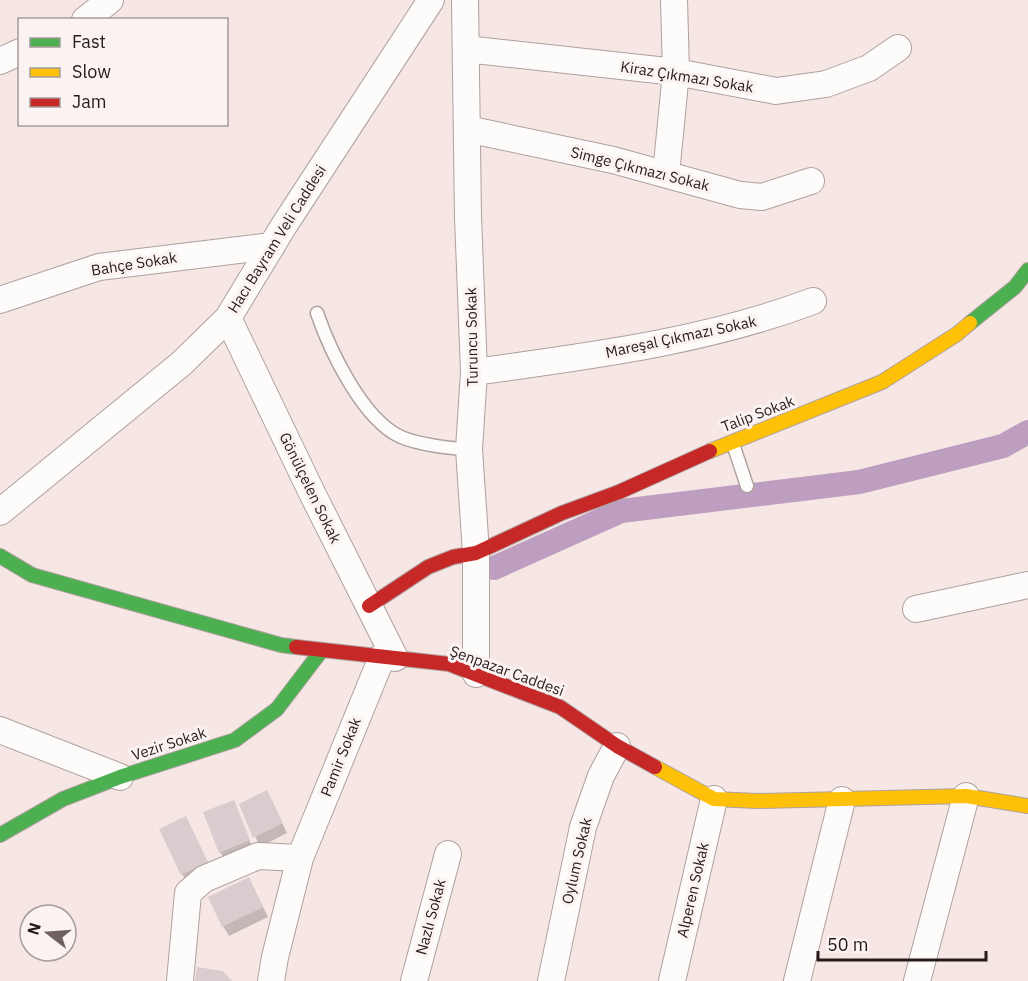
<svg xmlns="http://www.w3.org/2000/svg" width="1028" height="981" viewBox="0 0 1028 981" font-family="'IBM Plex Sans',sans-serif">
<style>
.shadow{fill:#0003}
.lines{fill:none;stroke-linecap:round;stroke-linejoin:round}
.canal{stroke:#bd9ec0;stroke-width:24}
.building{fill:#daccce}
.lane-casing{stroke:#aea19f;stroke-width:15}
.street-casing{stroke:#aea19f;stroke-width:28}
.fast-casing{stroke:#aea19f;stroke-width:16}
.slow-casing{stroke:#aea19f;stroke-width:16}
.jam-casing{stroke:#aea19f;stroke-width:16}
.lane{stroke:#fefbfb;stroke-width:12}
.street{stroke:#fefbfb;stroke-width:26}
.fast{stroke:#4caf50;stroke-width:14}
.slow{stroke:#ffc107;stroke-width:14}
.jam{stroke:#c62828;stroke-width:14}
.labels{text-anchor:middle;stroke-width:6;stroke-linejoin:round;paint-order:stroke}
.street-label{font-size:15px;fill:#261a19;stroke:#faf3f2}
</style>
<rect width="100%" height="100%" fill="#f6e6e4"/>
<path class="shadow" d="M 233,802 L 254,851 L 226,862 L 220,852 Z
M 272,802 L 287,833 L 260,847 L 241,804 Z
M 191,828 L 212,872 L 188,884 L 182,874 Z
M 254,889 L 268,917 L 229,936 L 223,926 Z"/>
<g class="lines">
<path class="canal" d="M 494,568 L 621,511 L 859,482 L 1003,446 L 1028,432"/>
</g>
<path class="building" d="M 267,790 L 283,823 L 253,838 L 239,804 Z
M 234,800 L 250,840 L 219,853 L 203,812 Z
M 186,816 L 208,862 L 181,875 L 159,829 Z
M 249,877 L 263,907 L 222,927 L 208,897 Z
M 197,967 L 223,971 L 232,981 L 195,981 Z"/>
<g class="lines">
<defs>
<path id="lane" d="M 317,313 C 330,351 363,420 401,437 C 417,444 451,449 469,449
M 733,444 L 747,486"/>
<path id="street" d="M 465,0 L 468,217 L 474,372 L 469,449 L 476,553 L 476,674
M 85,20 L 110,0
M 466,49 L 676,72 L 776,91 L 826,84 L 869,68 L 898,48
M 0,61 L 20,52
M 467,129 L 613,160 L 740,195 L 762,197 L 811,181
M 666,174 L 676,72 L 674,0
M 0,300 L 99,267 L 272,246
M 228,318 L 312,493 L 395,658
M 474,372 C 589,356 704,342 813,301
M 0,512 L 182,363 L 228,318 L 283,227 L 431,0
M 916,609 L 1028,585
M 0,730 L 120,777
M 300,858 L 382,657
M 180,981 L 188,893 L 204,879 L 258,856 L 300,858 L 275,957 L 271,981
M 414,981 L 448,854
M 551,981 L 583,827 L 601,776 L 617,746
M 672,981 L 714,799
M 797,981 L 842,800
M 917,981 L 966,796"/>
<path id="fast" d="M 970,323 L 1015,287 L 1028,270
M 0,556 L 32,575 L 281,645 L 296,647
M 0,835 L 63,799 L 120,777 L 235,740 L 277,709 L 322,650"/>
<path id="slow" d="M 710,451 L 882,382 L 957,334 L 970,323
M 655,767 L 714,799 L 757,801 L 966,796 L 1028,806"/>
<path id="jam" d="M 369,606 L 428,567 L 453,557 L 476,553 L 562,513 L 619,492 L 710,451
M 296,647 L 449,664 L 560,707 L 617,746 L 655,767"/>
</defs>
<use href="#lane" class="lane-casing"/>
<use href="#street" class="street-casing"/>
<use href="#fast" class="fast-casing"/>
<use href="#slow" class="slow-casing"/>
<use href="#jam" class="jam-casing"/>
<use href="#lane" class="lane"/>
<use href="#street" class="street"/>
<use href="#fast" class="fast"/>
<use href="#slow" class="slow"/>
<use href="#jam" class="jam"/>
</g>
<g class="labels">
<g class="street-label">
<text transform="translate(687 77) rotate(9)" y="5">Kiraz Çıkmazı Sokak</text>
<text transform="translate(640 169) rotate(14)" y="5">Simge Çıkmazı Sokak</text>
<text transform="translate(277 239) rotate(-58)" y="5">Hacı Bayram Veli Caddesi</text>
<text transform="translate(134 264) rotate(-9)" y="5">Bahçe Sokak</text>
<text transform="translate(472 337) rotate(-91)" y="5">Turuncu Sokak</text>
<text transform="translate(681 337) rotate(-12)" y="5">Mareşal Çıkmazı Sokak</text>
<text transform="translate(758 414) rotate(-21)" y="5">Talip Sokak</text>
<text transform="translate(310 488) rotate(64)" y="5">Gönülçelen Sokak</text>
<text transform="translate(507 671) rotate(20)" y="5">Şenpazar Caddesi</text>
<text transform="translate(169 744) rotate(-18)" y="5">Vezir Sokak</text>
<text transform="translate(341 757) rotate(-68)" y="5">Pamir Sokak</text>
<text transform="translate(577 861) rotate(-77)" y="5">Oylum Sokak</text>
<text transform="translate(693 890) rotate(-77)" y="5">Alperen Sokak</text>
<text transform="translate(431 917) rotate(-75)" y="5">Nazlı Sokak</text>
</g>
</g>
<rect x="18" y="18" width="210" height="108" fill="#faf3f2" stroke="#a59c9b" stroke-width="1.5"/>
<rect x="30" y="38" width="30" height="9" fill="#4caf50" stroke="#a59c9b" stroke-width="1.5"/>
<text x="72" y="48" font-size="18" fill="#261a19">Fast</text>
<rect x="30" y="68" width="30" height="9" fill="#ffc107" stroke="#a59c9b" stroke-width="1.5"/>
<text x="72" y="78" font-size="18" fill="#261a19">Slow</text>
<rect x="30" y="98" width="30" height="9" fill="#c62828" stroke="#a59c9b" stroke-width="1.5"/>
<text x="72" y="108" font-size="18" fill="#261a19">Jam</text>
<g transform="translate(48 933) rotate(287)"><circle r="28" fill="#faf3f2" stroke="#a59c9b" stroke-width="1.5"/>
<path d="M0-4.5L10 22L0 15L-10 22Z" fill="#6f6160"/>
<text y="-9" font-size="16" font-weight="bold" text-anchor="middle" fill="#261a19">N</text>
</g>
<path d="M818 951v9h168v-9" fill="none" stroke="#261a19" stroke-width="3"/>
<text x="827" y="951" font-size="18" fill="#261a19" stroke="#faf3f2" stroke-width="4.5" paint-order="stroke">50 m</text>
</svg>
